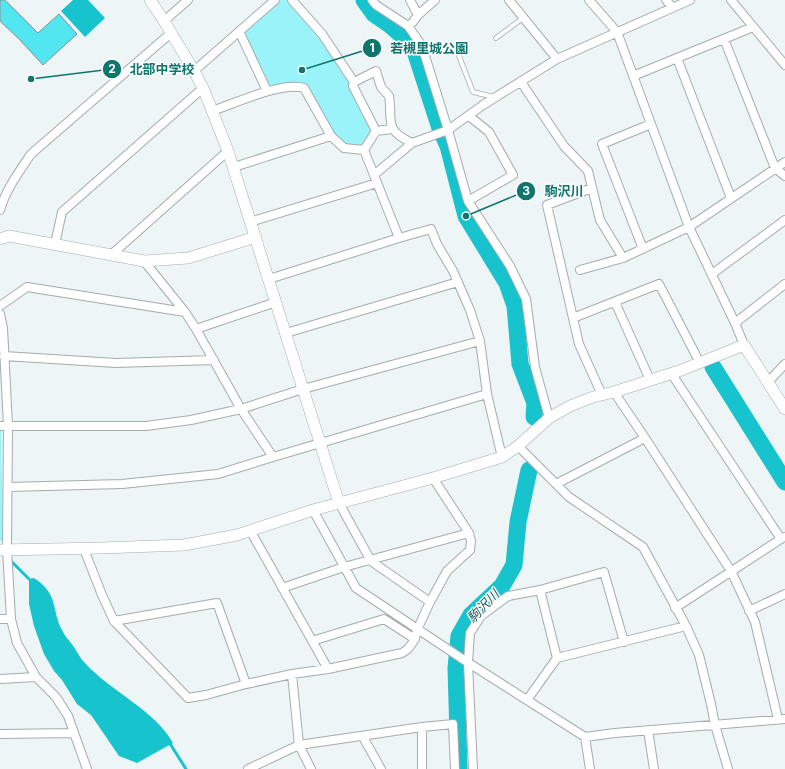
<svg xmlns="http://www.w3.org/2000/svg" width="785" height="769" viewBox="0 0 785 769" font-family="Inter,'Noto Sans JP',sans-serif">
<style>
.green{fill:#9af3f9}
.water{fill:#17c3cd}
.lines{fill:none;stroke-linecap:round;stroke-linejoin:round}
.stream{stroke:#17c3cd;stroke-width:3}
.river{stroke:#17c3cd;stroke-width:17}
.building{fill:#52e6f0;stroke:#878e8f}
.service-casing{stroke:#a4acad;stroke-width:5.5}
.minor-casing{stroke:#a4acad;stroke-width:10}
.tertiary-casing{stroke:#a4acad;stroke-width:12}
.service{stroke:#fff;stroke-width:4}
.minor{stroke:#fff;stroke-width:8}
.tertiary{stroke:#fff;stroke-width:11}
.labels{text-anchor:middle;stroke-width:3;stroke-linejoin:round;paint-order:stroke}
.water-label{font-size:13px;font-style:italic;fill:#17565a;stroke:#fff}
.leader{fill:none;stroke:#0f766e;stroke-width:1.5}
.callout-dot{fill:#0f766e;stroke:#fff;stroke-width:1.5}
.mark-label{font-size:12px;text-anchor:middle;font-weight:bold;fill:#fff}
.callout-label{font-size:13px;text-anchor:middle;font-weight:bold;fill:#0f766e;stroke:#fff;stroke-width:3;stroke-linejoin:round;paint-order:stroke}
</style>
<rect width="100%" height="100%" fill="#edf5f6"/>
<path class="green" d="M 275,0 L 291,0 L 338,60 L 376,131 L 365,146 L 347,147 L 332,133 L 303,83 L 273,90 L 266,86 L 243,33 Z
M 0,431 L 1,431 L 3,540 L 0,541 Z"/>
<path class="water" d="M 73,0 L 88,0 L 105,18 L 85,37 L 61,11 Z
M 34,578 C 59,594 51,609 62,630 C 64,635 68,639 71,643 C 76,649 79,657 85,663 C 110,691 155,710 173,743 L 137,763 L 119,756 L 91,715 L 77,704 L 62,680 L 54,671 L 44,654 L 34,626 L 29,604 L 29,579 Z"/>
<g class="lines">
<path class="stream" d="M 11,561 L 29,579
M 169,742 L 186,769"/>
<path class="river" d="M 364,0 L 374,14 L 390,25 L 413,45 L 440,128 L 448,146 L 466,216 L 507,283 L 515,306 L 520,364 L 535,403 L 534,417
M 713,367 L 785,482
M 459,769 L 456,668 L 459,636 L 471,615 L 502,586 L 514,565 L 518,522 L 529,470"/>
</g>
<path class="building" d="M 0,0 L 5,0 L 38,33 L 59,14 L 77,34 L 43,65 L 20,40 L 0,21 Z"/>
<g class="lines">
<defs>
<path id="service" d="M 496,38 L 523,18
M 459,56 L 473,92 L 494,97"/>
<path id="minor" d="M 292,0 L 322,34 L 354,82 L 353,86 L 376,131 L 392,129
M 372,0 L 376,5 L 408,26 L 422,46 L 448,130 L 468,201 L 513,175 L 489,132 L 469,116
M 410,0 L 418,15 L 435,0
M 509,0 L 557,59
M 589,0 L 617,32 L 689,227 L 735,323 L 744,345
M 666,0 L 672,7
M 731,0 L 785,65
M 164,21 L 188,0
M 408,26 L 413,22 L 418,15
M 239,31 L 267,91
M 724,39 L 775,168 L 785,176
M 677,58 L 731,198
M 194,71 L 275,0
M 633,76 L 753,27
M 354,82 L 376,71 L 381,87 L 389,96 C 393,122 383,129 412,143
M 521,82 L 564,146 L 588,171 L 600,220 L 623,258
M 212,111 C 233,104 283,81 304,88 L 331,136 L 234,167
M 331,136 L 344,148 L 364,150 L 374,175
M 364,150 L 376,131
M 592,188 L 547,205 L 579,344 L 602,395
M 468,201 L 510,266 L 526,299 L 535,367 L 549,418
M 0,210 C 6,189 19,172 31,154 L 171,33
M 250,222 L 377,183
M 55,244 L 62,212 L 203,88
M 643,249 L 602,144 L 651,124
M 111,255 L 228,151
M 580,270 L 623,258 L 689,227 L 785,162
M 712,274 L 785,220
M 269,279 L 399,238
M 615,302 L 650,380
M 0,306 L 27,287 L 185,312
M 0,314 L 3,328 L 8,426 L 7,549 L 11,619 L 17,643 L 36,677
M 573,318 L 659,284 L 700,363
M 735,323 L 785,284
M 196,329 L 276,302
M 286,333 L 458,282
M 4,356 L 116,363 L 214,360
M 671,373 L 781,539
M 768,382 L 785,364
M 614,392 L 645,438 L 731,571 L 755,622 L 778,719
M 0,426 L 146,426 L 191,420 L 241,409 L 303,389 L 480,341
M 518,446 L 569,497 L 643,547 L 686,626 L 699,655 L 711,704 L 715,725 L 728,769
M 273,457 L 487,394
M 502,457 L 487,394 L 480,341 L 470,310 L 453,271 L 437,244 L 431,229 L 399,238 L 374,175 L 412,143 L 448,130 L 483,105 L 557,59 L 690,0
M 556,484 L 645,438
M 8,487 L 122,484 L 218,474 L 273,457 L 241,409 L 196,329 L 185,312 L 144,261
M 339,503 L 371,561 L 430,602
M 313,510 L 356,588 L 464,660 L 585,737 L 615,733 L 785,719
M 250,530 L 328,669
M 84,549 L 102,595 L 114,621 L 188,698 L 206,695 L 246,684 L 292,674 L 328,669 L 402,653 L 408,649 L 415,639 L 417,630 L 430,602 L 447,571 L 470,550 L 471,541 L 469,533 L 433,478
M 282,588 L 344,567 L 469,533
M 675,608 L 784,537
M 749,611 L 785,594
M 0,619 L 11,619
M 114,621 L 217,603 L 246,684
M 312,641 L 384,619 L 415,639
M 557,658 L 540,590 L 604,572 L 624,642
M 292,674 L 299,745 L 311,769
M 0,679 L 36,677 L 56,697 L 68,716 L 87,769
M 527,700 L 557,658 L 686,626
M 422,727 L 422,769
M 648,730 L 654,769
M 0,734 L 73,733
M 363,737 L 381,769
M 585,737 L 590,769
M 248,769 L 299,745 L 422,727 L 453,724 L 455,769
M 473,769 L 468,663 L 470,633 L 481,616 L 508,596 L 540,590"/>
<path id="tertiary" d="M 150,0 L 164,21 L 194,71 L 203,88 L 228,151 L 339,503
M 0,239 L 9,236 L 144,261 L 188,258 L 256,237
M 0,550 L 101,548 L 184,545 L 237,535 L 313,510 L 433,478 L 502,457 L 518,446 L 549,418 L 570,406 L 593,397 L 614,392 L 679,371 L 744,345 L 785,409"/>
</defs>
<use href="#service" class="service-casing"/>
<use href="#minor" class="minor-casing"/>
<use href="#tertiary" class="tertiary-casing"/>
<use href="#service" class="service"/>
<use href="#minor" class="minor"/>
<use href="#tertiary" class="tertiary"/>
</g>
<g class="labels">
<g class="water-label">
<text transform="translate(483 606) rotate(-46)" y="5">駒沢川</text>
</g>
</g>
<path class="leader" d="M302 70L372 48M31 79L112 69M466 216L526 191"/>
<g class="callout-dot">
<circle cx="302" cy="70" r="4"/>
<circle cx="31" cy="79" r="4"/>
<circle cx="466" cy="216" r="4"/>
<circle cx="372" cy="48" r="10"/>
<circle cx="112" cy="69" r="10"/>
<circle cx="526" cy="191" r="10"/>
</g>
<g class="mark-label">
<text x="372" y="52">1</text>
<text x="112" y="73">2</text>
<text x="526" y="195">3</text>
</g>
<g class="callout-label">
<text x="429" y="53">若槻里城公園</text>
<text x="162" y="74">北部中学校</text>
<text x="564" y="196">駒沢川</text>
</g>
</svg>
